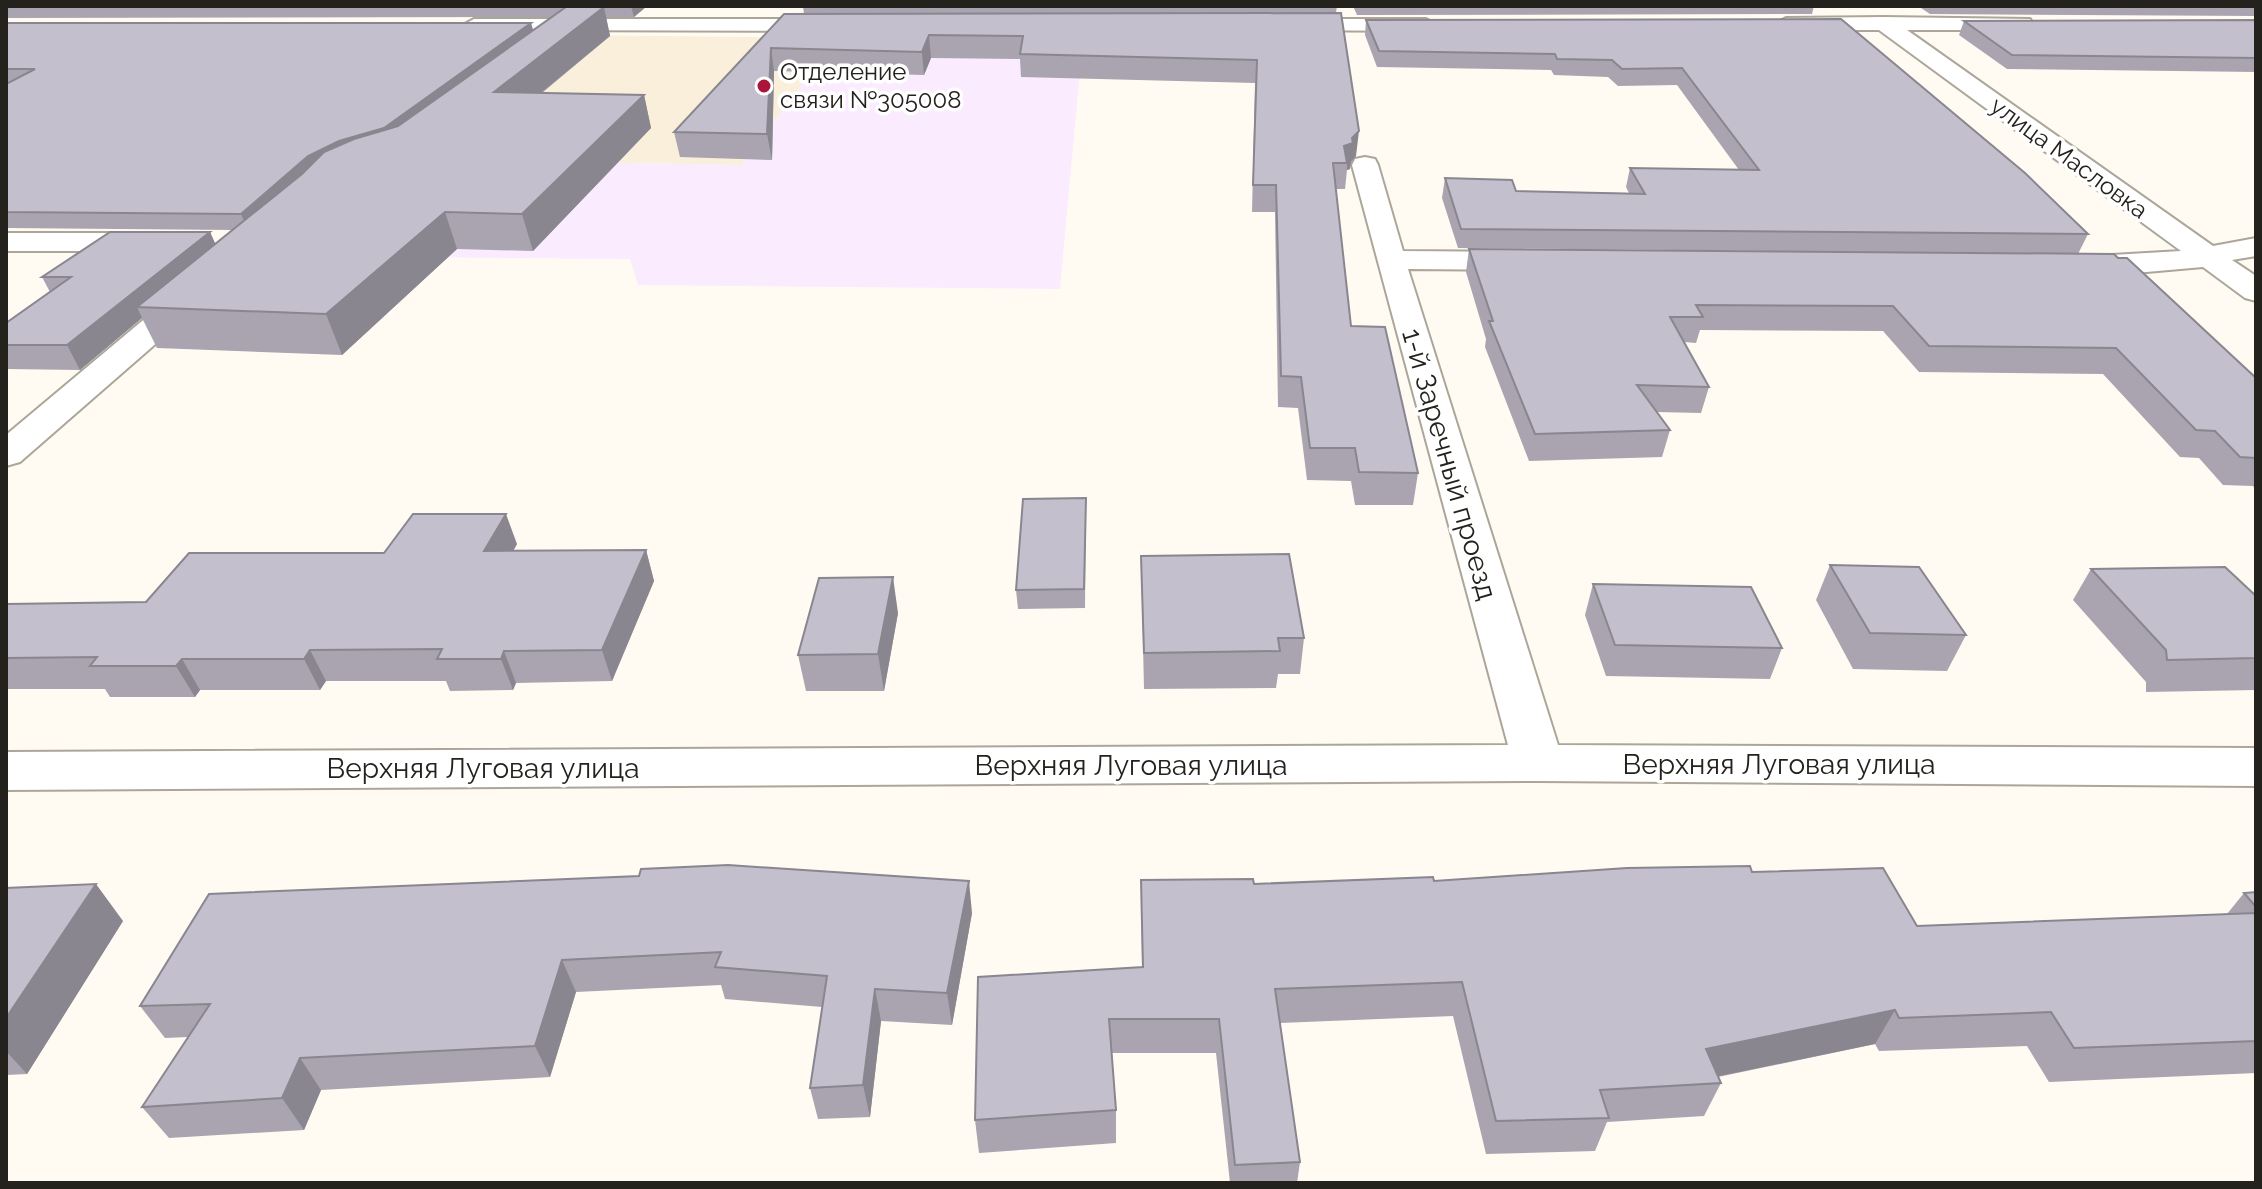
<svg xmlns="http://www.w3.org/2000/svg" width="2262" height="1189" viewBox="0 0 2262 1189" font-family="Raleway,sans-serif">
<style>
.built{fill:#f9efda}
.industrial{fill:#faebff}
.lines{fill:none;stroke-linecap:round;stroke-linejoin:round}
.minor-casing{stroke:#aca699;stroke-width:4}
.minor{fill:#fff;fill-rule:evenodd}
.wall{fill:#a9a4af}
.shaded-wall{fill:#89868f}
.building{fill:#c4bfcc;stroke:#89868f;stroke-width:2}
.poi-dot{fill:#ab153b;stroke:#fff;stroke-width:3}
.labels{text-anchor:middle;stroke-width:7;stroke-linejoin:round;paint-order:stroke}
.far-poi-label{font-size:24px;fill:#24221d;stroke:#fff;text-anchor:start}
.far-street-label{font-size:24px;fill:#24221d;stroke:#fff}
.street-label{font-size:28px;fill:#24221d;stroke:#fff}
</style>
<rect width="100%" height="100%" fill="#fffbf3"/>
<path class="built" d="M 571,35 L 837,38 L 741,165 L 417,159 Z"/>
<path class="industrial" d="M 837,38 L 1083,38 L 1060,289 L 638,285 L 630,259 L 301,256 L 417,159 L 741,165 Z"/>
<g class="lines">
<defs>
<path id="minor" d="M 1883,17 L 2030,19 L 2033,24 L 2022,30 L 1907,30 L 2213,246 L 2256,238 L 2256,256 L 2232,260 L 2256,276 L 2256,301 L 2245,298 L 2203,267 L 2124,274 L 2066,273 L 2062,266 L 2066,259 L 2077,257 L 2181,251 L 1879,30 L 1786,30 L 1775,24 L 1786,18 Z
M 474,19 L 834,19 L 845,25 L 834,31 L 466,30 L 463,25 Z
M 1282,19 L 1426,19 L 1437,25 L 1426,31 L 1274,30 L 1271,25 L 1274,20 Z
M 1365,157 L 1375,159 L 1378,165 L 1403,251 L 1528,252 L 1539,254 L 1543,261 L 1539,268 L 1528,270 L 1408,269 L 1558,745 L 2256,748 L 2256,786 L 1538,781 L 6,790 L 6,752 L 1508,745 L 1352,165 L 1355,159 Z
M 6,233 L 156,233 L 167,236 L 171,242 L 167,248 L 156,251 L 6,251 Z
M 196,282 L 207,285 L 212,292 L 207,299 L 20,462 L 6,466 L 6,435 L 185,285 Z"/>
</defs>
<use href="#minor" class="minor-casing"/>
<use href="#minor" class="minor"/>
</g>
<path class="wall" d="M 6,6 L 647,6 L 634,17 L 606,17 L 610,36 L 542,93 L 644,95 L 651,128 L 533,251 L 457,249 L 342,355 L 157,348 L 142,318 L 80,370 L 6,369 L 6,323 L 50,292 L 42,277 L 210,232 L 215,244 L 233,230 L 6,228 L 6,84 L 8,83 L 6,83 L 6,23 L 533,30 L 551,17 L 6,18 Z
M 803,6 L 1337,6 L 1336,13 L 1356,156 L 1351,162 L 1350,169 L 1347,170 L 1345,189 L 1336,189 L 1351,326 L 1418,473 L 1413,505 L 1355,505 L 1351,481 L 1307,480 L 1298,408 L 1278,407 L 1275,212 L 1252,212 L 1255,83 L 1021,77 L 1020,59 L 931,58 L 924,75 L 774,71 L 772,160 L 680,157 L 674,132 L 804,14 Z
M 1353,6 L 1814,6 L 1812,14 L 1357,15 Z
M 1918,6 L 2256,6 L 2256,16 L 1930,14 Z
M 1841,19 L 2088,234 L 2078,254 L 2256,378 L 2256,490 L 2253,486 L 2223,485 L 2199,458 L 2180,457 L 2103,374 L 1919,372 L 1883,331 L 1700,330 L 1696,343 L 1684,342 L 1709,387 L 1701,413 L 1657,412 L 1670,430 L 1662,457 L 1529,461 L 1485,347 L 1486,339 L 1466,272 L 1469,249 L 1775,251 L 1458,248 L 1442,198 L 1445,178 L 1516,191 L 1629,193 L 1626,187 L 1630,168 L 1739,170 L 1677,85 L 1618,86 L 1608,77 L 1554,75 L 1551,70 L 1377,67 L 1365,35 L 1366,20 Z
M 2256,20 L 2256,72 L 2007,69 L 1959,35 L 1964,21 Z
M 1086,498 L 1085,608 L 1018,609 L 1016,590 Z
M 517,544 L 513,551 L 646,550 L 654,581 L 612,681 L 516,683 L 513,690 L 450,691 L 446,681 L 326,681 L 320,690 L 200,690 L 195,697 L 110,697 L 105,689 L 6,689 L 6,604 L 146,602 Z
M 1141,556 L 1304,638 L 1300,674 L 1278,674 L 1276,688 L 1144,689 Z
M 1830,565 L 1966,635 L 1947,671 L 1853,669 L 1816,600 Z
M 2091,569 L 2256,596 L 2256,690 L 2146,692 L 2146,682 L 2073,600 Z
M 1593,584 L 1782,648 L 1770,679 L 1606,676 L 1585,615 Z
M 898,613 L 884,691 L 806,691 L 798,655 Z
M 1752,872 L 1917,926 L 2227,914 L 2244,893 L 2256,892 L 2256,1073 L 2049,1082 L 2027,1046 L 1879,1051 L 1875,1044 L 1718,1077 L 1721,1083 L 1704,1116 L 1607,1122 L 1595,1151 L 1486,1154 L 1453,1016 L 1280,1023 L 1300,1162 L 1297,1183 L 1230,1183 L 1216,1053 L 1112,1053 L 1116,1110 L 1116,1143 L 979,1153 L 975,1120 L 1142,967 L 1141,880 L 1254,884 L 1434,881 Z
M 6,888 L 123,921 L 27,1074 L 6,1075 Z
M 972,913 L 952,1025 L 881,1021 L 870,1117 L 818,1119 L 810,1088 L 822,1007 L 725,999 L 721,985 L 576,992 L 550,1077 L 321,1090 L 304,1130 L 169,1138 L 142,1107 L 188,1037 L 165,1038 L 140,1006 Z"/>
<path class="shaded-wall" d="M 631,6 L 647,6 L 634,17 Z
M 604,7 L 610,36 L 503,124 L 494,92 Z
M 531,23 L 535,36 L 248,230 L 241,214 L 308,156 L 339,141 Z
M 929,35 L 931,58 L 924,75 L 922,52 Z
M 771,48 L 774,71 L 772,160 L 767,134 Z
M 644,95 L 651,128 L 533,251 L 522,214 Z
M 1359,131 L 1356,156 L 1351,162 L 1350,169 L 1347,170 L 1347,163 L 1344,146 Z
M 445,212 L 457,249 L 342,355 L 326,314 Z
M 210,232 L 220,254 L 137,307 L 142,318 L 80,370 L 67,345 Z
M 506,514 L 517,544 L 496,581 L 484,551 Z
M 646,550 L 654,581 L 612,681 L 602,650 Z
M 893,577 L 898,613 L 884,691 L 878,654 Z
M 310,650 L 326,681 L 320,690 L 304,659 Z
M 504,651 L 516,683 L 513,690 L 501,659 Z
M 182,659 L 200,690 L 195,697 L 176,666 Z
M 969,881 L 972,913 L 952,1025 L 947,993 Z
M 96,884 L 123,921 L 27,1074 L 6,1051 L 6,1018 Z
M 562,960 L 576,992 L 550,1077 L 535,1046 Z
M 875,989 L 881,1021 L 870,1117 L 863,1085 Z
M 1895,1010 L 1875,1044 L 1690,1082 L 1706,1049 Z
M 300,1058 L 321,1090 L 304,1130 L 282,1098 Z"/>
<path class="building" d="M 566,7 L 604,7 L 494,92 L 644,95 L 522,214 L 445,212 L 326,314 L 137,307 L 302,174 L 324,152 L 354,139 L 398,126 Z
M 1341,13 L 1359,131 L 1352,138 L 1353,143 L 1344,146 L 1347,163 L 1333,163 L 1351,326 L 1385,327 L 1418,473 L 1359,472 L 1355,448 L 1310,448 L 1301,377 L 1281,376 L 1276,185 L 1253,185 L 1257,60 L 1020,54 L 1023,36 L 929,35 L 922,52 L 771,48 L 767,134 L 674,132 L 784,14 Z
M 1841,19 L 2025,173 L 2088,234 L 1461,229 L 1445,178 L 1512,180 L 1516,191 L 1645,194 L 1630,168 L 1759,170 L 1682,68 L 1622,69 L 1612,60 L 1557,59 L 1555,54 L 1379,51 L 1366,20 Z
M 2256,20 L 2256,58 L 2012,55 L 1964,21 Z
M 6,23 L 531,23 L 384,128 L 339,141 L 308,156 L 241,214 L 6,212 L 6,84 L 35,69 L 6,69 Z
M 110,232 L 210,232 L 67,345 L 6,345 L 6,323 L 71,277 L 42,277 Z
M 1469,249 L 2114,254 L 2118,258 L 2127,258 L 2256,378 L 2256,458 L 2240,457 L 2215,431 L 2196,430 L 2116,348 L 1929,346 L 1893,306 L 1696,305 L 1703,317 L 1670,317 L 1709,387 L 1637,385 L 1670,430 L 1535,434 L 1489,321 L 1493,321 Z
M 1086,498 L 1084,589 L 1016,590 L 1023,499 Z
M 413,514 L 506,514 L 484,551 L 646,550 L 602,650 L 504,651 L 501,659 L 437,659 L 442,649 L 310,650 L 304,659 L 182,659 L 176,666 L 90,666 L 97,657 L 6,658 L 6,604 L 146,602 L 189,553 L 384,553 Z
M 1289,554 L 1304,638 L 1278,638 L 1280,651 L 1144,653 L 1141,556 Z
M 1830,565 L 1919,567 L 1966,635 L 1870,633 Z
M 2225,567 L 2256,596 L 2256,658 L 2167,660 L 2166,650 L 2091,569 Z
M 893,577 L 878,654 L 798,655 L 819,578 Z
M 1593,584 L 1751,587 L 1782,648 L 1615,645 Z
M 728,865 L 969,881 L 947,993 L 875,989 L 863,1085 L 810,1088 L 827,976 L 715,967 L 721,952 L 562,960 L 535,1046 L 300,1058 L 282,1098 L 142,1107 L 210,1004 L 140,1006 L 209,894 L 639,876 L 641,869 Z
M 1750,866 L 1752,872 L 1883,868 L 1917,926 L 2256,913 L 2256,1041 L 2074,1048 L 2051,1012 L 1899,1018 L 1895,1010 L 1706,1049 L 1721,1083 L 1600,1090 L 1609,1118 L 1496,1121 L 1462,982 L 1275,989 L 1300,1162 L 1235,1165 L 1219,1019 L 1109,1019 L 1116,1110 L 975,1120 L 978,977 L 1143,967 L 1141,880 L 1253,879 L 1254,884 L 1433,877 L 1434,881 L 1627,868 Z
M 96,884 L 6,1018 L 6,888 Z
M 2256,892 L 2256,907 L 2244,893 Z"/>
<circle class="poi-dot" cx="764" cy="86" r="8"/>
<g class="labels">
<g class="far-poi-label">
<text x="780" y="80">Отделение<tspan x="780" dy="28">связи №305008</tspan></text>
</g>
<g class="far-street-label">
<text transform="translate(2069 158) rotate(36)" y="8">улица Масловка</text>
</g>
<g class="street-label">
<text transform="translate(1450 464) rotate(74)" y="10">1-й Заречный проезд</text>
<text x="1779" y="774">Верхняя Луговая улица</text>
<text x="1131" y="775">Верхняя Луговая улица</text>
<text x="483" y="778">Верхняя Луговая улица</text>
</g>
</g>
<rect width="2262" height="1189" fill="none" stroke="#24221d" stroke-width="16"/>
</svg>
